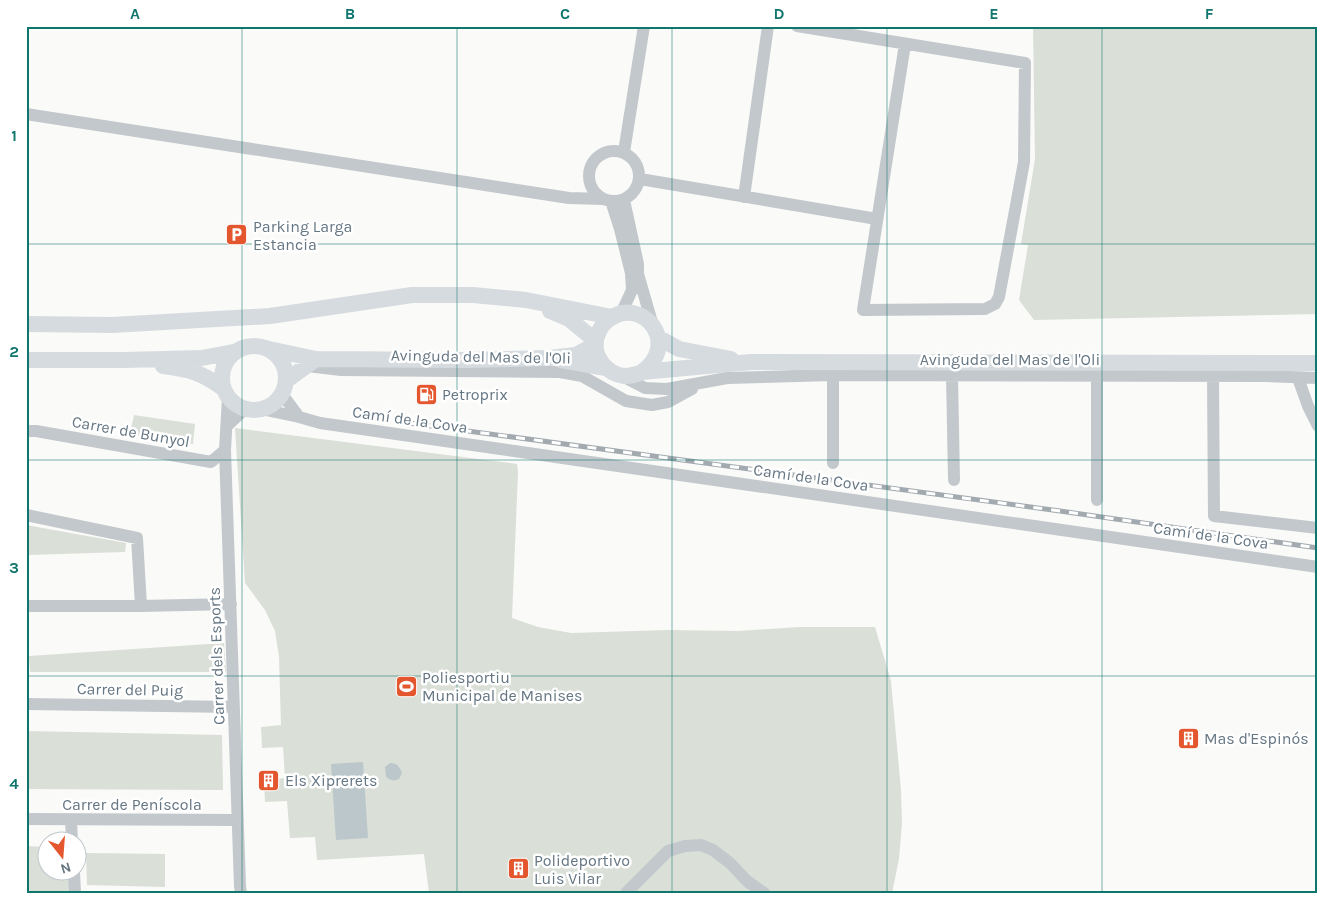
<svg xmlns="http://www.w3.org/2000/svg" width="1344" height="919" viewBox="0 0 1344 919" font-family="Karla,sans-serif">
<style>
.green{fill:#dadfd7}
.water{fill:#bbc7cb}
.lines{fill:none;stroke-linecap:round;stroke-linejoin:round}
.minor{stroke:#c3c8cc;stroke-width:12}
.major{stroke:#d6dbdf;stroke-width:16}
.rail-casing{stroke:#a2aab0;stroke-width:5}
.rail{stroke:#fff;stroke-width:3;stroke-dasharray:9;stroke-linecap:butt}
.grid{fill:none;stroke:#0f766e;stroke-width:1;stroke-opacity:0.55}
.labels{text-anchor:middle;stroke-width:5;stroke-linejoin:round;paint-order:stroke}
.poi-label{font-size:16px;fill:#657683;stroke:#fff;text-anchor:start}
.street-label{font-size:16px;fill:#657683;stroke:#fff}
.neatline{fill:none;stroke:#0f766e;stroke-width:2}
.grid-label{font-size:16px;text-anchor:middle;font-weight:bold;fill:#0f766e}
</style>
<rect width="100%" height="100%" fill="#fafaf8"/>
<path class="green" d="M 1033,26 L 1318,26 L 1318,314 L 1034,320 L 1019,300 L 1028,245 L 1021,244 L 1035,159 Z
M 134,415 L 195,424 L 193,444 L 130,434 Z
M 235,428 L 517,464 L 518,472 L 512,618 L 538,627 L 571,633 L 667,630 L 738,631 L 799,627 L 875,627 L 891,681 L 901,790 L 902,823 L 899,859 L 892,893 L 429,893 L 424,854 L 317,860 L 315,837 L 290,838 L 287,801 L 265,802 L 264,780 L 285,778 L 283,747 L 262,748 L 261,727 L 281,725 L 279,657 L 275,631 L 265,610 L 245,583 Z
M 26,525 L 126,543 L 125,552 L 27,555 Z
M 224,643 L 226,672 L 30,672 L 29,656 Z
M 26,731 L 222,735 L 223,790 L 26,789 Z
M 26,846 L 47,847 L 48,872 L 69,872 L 70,893 L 26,893 Z
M 86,853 L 165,854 L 165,887 L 87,885 Z"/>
<path class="water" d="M 363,762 L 368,838 L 336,840 L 331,764 Z
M 390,763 C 397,763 400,767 402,773 L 399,779 C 394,781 391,781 386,777 L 385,767 Z"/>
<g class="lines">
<path class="minor" d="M 797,26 L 1025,63 L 1024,162 L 999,297 L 995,304 L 985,309 L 863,310 L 905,44
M 26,114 L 569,198 L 603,199
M589 176a25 25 0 1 1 50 0a25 25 0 1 1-50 0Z
M 624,152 L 644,26
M 640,179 L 877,219
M 744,197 L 768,26
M 624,200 L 638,264 L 638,274 L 653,326
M 611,201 L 620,229 L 631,273 L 632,290 L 621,314
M 307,366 L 341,370 L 560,372 L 582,376 L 626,401 L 652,405 L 668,402 L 692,389
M 833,375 L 833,463
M 952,375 L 954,480
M 1097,375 L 1097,500
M 622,376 L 645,388 L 667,389 L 727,378 L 833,375 L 1266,376 L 1318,378
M 1213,377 L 1214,516 L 1318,528
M 1298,378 L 1308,406 L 1318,426
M 282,394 L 299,417
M 228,397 L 225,450 L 240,886 L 241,893
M 261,409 L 299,417 L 320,423 L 1318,567
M 227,426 L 245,409
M 26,431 L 36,431 L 211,462 L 225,450
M 26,515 L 137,538 L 141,606
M 26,606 L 141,606 L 231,604
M 26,704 L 234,707
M 26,819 L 238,820
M 71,820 L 72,842
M 74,872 L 75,893
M 626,893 L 668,851 L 685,846 L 701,845 L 713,850 L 730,863 L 747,881 L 764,893"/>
<path class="major" d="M 550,311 L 569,319 L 596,341
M 26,324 L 112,325 L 270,316 L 412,295 L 473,295 L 526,300 L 612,317
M 659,338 L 679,349 L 731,359
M222 378a32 32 0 1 1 64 0a32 32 0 1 1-64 0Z
M 269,349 L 316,359 L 466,360 L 549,358 L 576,355 L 596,344
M 26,360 L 124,360 L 202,358 L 233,352
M 561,360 L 606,368
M 163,366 C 189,369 203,373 224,389
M 642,372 C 682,343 641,294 608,320 C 601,325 598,332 596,340 C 593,357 607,374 624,376 C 630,376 636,375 642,372 L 751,362 L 1318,363
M 287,380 L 316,359"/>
<defs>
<path id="rail" d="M 409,423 L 1060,511 L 1318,548"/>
</defs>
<use href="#rail" class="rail-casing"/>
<use href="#rail" class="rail"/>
</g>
<path class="grid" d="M 242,26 L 242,893M 457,26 L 457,893M 672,26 L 672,893M 887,26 L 887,893M 1102,26 L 1102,893M 26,244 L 1318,244M 26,460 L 1318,460M 26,676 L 1318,676"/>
<defs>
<symbol id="parking-square" viewBox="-11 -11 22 22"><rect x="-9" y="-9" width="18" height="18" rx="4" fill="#e4572e" stroke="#fff"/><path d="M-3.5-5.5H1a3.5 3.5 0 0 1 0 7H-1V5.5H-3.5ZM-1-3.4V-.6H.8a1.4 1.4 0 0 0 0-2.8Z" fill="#fff"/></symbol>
<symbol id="fuel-square" viewBox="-11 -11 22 22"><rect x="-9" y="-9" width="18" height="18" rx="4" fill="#e4572e" stroke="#fff"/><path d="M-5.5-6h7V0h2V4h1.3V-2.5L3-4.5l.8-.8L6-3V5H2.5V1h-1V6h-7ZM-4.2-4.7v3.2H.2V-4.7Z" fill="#fff"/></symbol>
<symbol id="stadium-square" viewBox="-11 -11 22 22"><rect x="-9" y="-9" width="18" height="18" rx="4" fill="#e4572e" stroke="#fff"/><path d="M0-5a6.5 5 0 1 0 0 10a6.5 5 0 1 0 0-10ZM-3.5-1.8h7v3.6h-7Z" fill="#fff"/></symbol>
<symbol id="building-square" viewBox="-11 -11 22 22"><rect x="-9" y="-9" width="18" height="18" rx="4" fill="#e4572e" stroke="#fff"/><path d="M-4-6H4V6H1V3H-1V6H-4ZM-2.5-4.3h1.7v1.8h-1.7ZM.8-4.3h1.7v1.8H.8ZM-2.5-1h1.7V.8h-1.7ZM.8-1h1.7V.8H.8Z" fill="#fff"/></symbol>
</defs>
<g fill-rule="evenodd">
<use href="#parking-square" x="224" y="222" width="25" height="25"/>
<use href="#fuel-square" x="414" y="382" width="25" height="25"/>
<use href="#stadium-square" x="394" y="674" width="25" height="25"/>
<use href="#building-square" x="1176" y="726" width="25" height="25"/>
<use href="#building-square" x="256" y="768" width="25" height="25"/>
<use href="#building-square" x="506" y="856" width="25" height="25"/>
</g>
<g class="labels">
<g class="poi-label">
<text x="253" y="232">Parking Larga<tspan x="253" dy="18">Estancia</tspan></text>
<text x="442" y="400">Petroprix</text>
<text x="422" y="683">Poliesportiu<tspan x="422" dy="18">Municipal de Manises</tspan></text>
<text x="1204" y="744">Mas d'Espinós</text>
<text x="285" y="786">Els Xiprerets</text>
<text x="534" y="866">Polideportivo<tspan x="534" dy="18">Luis Vilar</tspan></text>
</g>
<g class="street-label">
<text transform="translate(481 356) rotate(1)" y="6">Avinguda del Mas de l'Oli</text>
<text x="1010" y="365">Avinguda del Mas de l'Oli</text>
<text transform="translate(410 419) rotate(8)" y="6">Camí de la Cova</text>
<text transform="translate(131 431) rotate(10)" y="6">Carrer de Bunyol</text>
<text transform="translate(811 477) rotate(8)" y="6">Camí de la Cova</text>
<text transform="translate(1211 535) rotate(8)" y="6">Camí de la Cova</text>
<text transform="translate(216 656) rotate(-92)" y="6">Carrer dels Esports</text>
<text transform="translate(130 689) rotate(1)" y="6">Carrer del Puig</text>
<text x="132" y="810">Carrer de Peníscola</text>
</g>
</g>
<rect width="1344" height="919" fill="none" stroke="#ffffff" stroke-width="55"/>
<g transform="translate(62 856) rotate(163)"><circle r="24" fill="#ffffff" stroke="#c1c8cd"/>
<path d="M0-4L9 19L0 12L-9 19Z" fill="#e4572e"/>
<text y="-8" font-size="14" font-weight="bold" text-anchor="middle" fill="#657683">N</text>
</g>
<rect x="28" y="28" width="1288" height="864" class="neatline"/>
<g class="grid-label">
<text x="135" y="19">A</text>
<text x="350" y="19">B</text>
<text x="565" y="19">C</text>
<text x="779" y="19">D</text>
<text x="994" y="19">E</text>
<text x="1209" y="19">F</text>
<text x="14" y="141">1</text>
<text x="14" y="357">2</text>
<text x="14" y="573">3</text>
<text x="14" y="789">4</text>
</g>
</svg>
